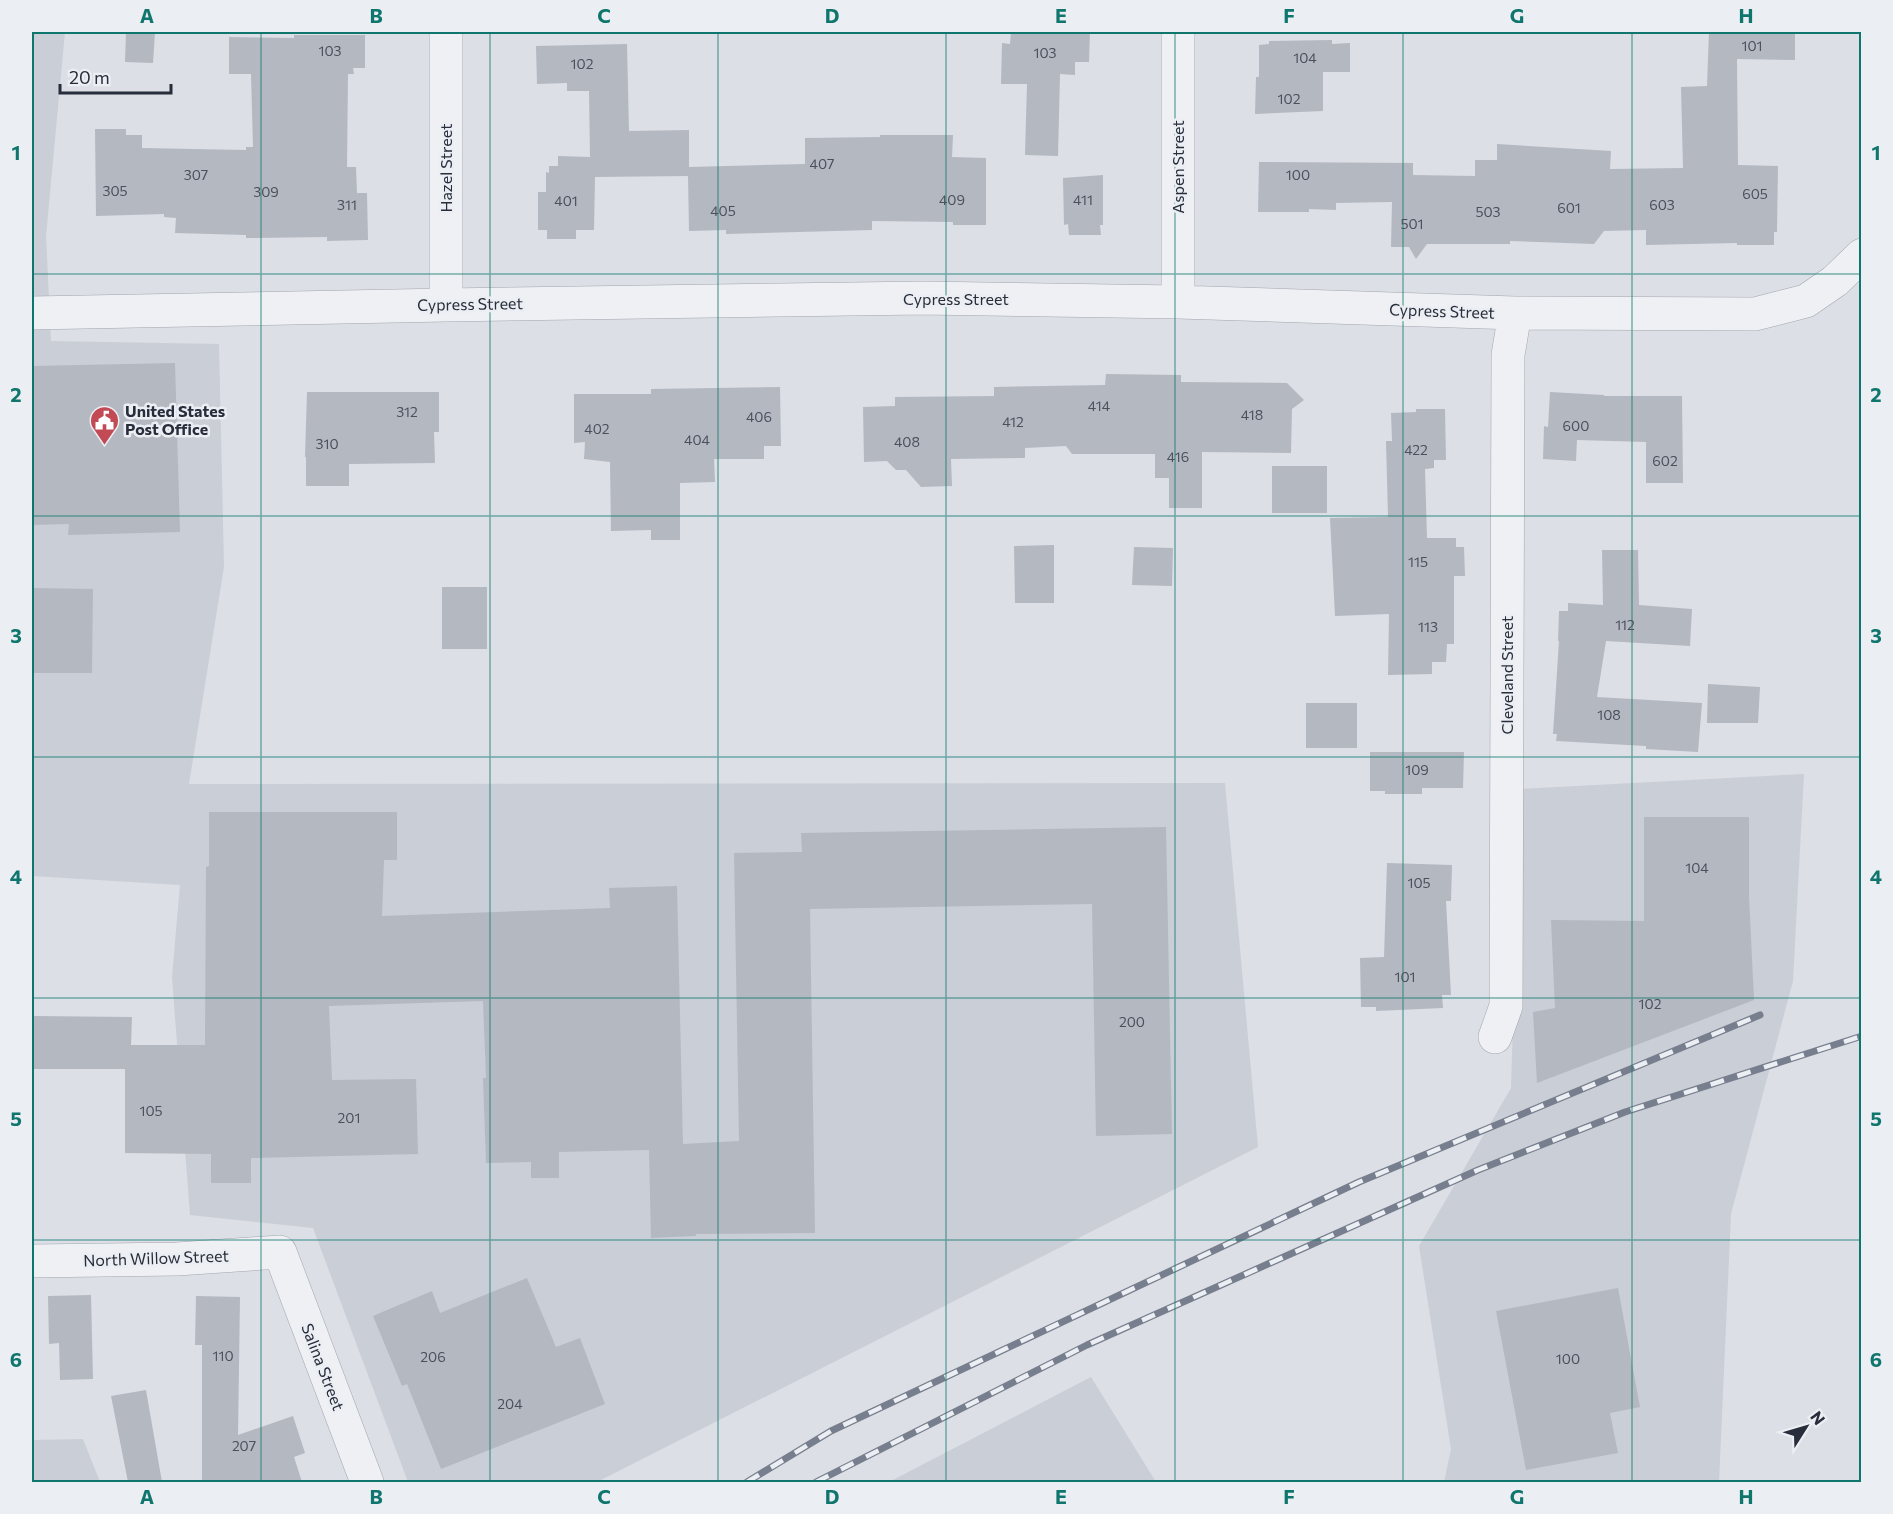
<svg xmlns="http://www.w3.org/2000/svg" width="1893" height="1514" viewBox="0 0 1893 1514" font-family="Commissioner,sans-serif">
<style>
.built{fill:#caced6}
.building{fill:#b4b8c1}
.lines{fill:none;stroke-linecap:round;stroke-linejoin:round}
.street-casing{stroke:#a2a6ae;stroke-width:34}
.street{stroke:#eef0f4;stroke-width:33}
.rail-casing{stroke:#777e8d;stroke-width:7}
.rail{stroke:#ebeef3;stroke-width:4.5;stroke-dasharray:14;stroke-linecap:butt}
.grid{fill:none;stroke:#0f766e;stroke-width:1.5;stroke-opacity:0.55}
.labels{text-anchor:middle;stroke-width:5;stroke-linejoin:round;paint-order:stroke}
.number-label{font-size:14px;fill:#4a505c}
.street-label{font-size:16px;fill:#272d3a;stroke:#ebeef3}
.poi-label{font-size:16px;font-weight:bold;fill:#272d3a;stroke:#ebeef3;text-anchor:start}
.neatline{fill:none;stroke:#0f766e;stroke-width:2}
.grid-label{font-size:20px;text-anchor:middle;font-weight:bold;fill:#0f766e}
</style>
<rect width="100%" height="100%" fill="#dcdfe5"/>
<path class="built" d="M 32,32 L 65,32 L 46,236 L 51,341 L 219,344 L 224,567 L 189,784 L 1225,783 L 1258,1147 L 597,1482 L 408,1482 L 313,1228 L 190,1215 L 172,977 L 180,885 L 32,876 Z
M 1804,774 L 1793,981 L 1731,1214 L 1719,1482 L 1444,1482 L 1451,1449 L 1419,1246 L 1511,1088 L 1520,789 Z
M 1091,1377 L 1156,1482 L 889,1482 Z
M 83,1439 L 100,1482 L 32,1482 L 32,1440 Z"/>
<path class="building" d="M 126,32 L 155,32 L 153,63 L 125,62 Z
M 1011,32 L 1090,32 L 1089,62 L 1075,62 L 1075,75 L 1060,74 L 1058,156 L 1025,155 L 1027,84 L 1001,84 L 1002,43 L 1010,44 Z
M 1709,32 L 1795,32 L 1795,60 L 1737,59 L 1738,165 L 1778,166 L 1777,232 L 1774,232 L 1774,245 L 1737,245 L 1737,243 L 1646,245 L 1646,230 L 1604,231 L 1594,244 L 1510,241 L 1510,244 L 1427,244 L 1416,259 L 1409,247 L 1391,247 L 1392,202 L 1336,203 L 1336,210 L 1309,209 L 1309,212 L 1258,212 L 1259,162 L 1413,163 L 1413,175 L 1475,176 L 1475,160 L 1497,160 L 1497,144 L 1611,151 L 1610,169 L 1683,168 L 1681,87 L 1707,86 Z
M 294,35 L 365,35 L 365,68 L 353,68 L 354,74 L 348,74 L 347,167 L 356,167 L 357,193 L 367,193 L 368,240 L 327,241 L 327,237 L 246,238 L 246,235 L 175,233 L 176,218 L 164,217 L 164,214 L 96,216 L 95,129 L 126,129 L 126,135 L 142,135 L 142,148 L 246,150 L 246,147 L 253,147 L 251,74 L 229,74 L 229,37 L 294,38 Z
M 1332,40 L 1332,44 L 1350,43 L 1350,72 L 1323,72 L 1323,111 L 1255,114 L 1256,77 L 1259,77 L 1259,45 L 1269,44 L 1269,41 Z
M 627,44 L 629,131 L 689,130 L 689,167 L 805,164 L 805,138 L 880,137 L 880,135 L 953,135 L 952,157 L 986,158 L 986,225 L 953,225 L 953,222 L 872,221 L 872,230 L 726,234 L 726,230 L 689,231 L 688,176 L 595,177 L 594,230 L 576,230 L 576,239 L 547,239 L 547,230 L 538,230 L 538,192 L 546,192 L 546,172 L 549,173 L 549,166 L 558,166 L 558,156 L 590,157 L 589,91 L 567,91 L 567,83 L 537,84 L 536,46 Z
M 1103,175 L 1103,225 L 1100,225 L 1101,235 L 1069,235 L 1068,224 L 1064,225 L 1063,178 Z
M 175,363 L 180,532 L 68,535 L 69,524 L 32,525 L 32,366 Z
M 1106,374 L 1181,375 L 1181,382 L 1287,383 L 1304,400 L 1292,409 L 1291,453 L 1202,452 L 1202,508 L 1169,508 L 1169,478 L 1155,478 L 1155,454 L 1072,454 L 1066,446 L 1025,448 L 1025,458 L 951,459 L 952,486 L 921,487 L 906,470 L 896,470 L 887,461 L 864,462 L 863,407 L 895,406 L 895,397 L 994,396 L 994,387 L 1105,385 Z
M 780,387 L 781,446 L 764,446 L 764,459 L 714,459 L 715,482 L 680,483 L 680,540 L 651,540 L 651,530 L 611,531 L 610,462 L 584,459 L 585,442 L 574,443 L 574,394 L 651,394 L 651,389 Z
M 307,392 L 439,392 L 439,432 L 434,432 L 435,463 L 349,464 L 349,486 L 306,486 L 306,457 L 305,457 Z
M 1550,392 L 1604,395 L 1604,396 L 1682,396 L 1683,483 L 1646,483 L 1646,442 L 1577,440 L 1576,461 L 1543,459 L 1544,426 L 1548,427 Z
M 1416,409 L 1445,409 L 1446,460 L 1434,460 L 1434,468 L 1425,469 L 1427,538 L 1456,538 L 1456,547 L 1464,547 L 1465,576 L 1454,576 L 1454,644 L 1447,644 L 1446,662 L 1432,662 L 1432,674 L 1388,675 L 1389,614 L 1335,616 L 1330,518 L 1388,517 L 1386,441 L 1392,441 L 1391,413 L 1416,412 Z
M 1272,466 L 1327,466 L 1327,513 L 1272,513 Z
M 1054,545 L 1054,603 L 1015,603 L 1014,546 Z
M 1134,547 L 1173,548 L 1172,586 L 1132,585 Z
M 1602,550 L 1638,550 L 1639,605 L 1692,609 L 1690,646 L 1606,641 L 1597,697 L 1702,703 L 1698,752 L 1646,749 L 1646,746 L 1556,741 L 1557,734 L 1553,734 L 1559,641 L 1558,641 L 1559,611 L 1568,611 L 1568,603 L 1603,605 Z
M 442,587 L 487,587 L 487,649 L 442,649 Z
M 32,588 L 93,589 L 92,673 L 32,673 Z
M 1708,684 L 1760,687 L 1758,723 L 1707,723 Z
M 1306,703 L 1357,703 L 1357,748 L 1306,748 Z
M 1370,752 L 1464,752 L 1463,788 L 1422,788 L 1422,794 L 1385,794 L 1385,791 L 1370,791 Z
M 209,812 L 397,812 L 397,860 L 384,860 L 382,916 L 610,908 L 609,888 L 677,886 L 683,1144 L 739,1141 L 734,853 L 802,852 L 801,833 L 1166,827 L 1172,1134 L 1096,1136 L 1092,904 L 810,909 L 815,1233 L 696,1234 L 696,1236 L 651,1238 L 649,1150 L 559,1152 L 559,1178 L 531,1178 L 531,1162 L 486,1163 L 483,1078 L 486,1078 L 483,1001 L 329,1006 L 332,1080 L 416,1079 L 418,1154 L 251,1158 L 251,1183 L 211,1183 L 211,1154 L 125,1153 L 125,1069 L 32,1069 L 32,1016 L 132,1017 L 131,1045 L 205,1045 L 206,867 L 209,866 Z
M 1644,817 L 1749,817 L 1749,896 L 1754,1000 L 1537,1083 L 1533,1012 L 1555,1008 L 1551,920 L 1644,921 Z
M 1387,863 L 1452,865 L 1451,901 L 1446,901 L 1451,995 L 1442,995 L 1443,1008 L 1376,1011 L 1376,1007 L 1361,1007 L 1360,958 L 1384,957 Z
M 527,1278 L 556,1347 L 580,1338 L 605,1404 L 441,1469 L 407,1384 L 402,1386 L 373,1316 L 432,1291 L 440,1313 Z
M 1618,1288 L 1640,1407 L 1610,1413 L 1618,1453 L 1526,1470 L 1496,1311 Z
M 91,1295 L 93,1379 L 60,1380 L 59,1343 L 49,1344 L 48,1296 Z
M 196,1296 L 240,1297 L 238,1435 L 293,1416 L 305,1453 L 294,1457 L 302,1482 L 202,1482 L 202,1345 L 195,1345 Z
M 146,1390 L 162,1482 L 128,1482 L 111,1396 Z"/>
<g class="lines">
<defs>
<path id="street" d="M 1178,32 L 1178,302
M 446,305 L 446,32
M 32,313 L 446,305 L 923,298 L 1178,302 L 1515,313 L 1755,314 L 1806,301 L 1835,281 L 1862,255
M 1495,1037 L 1506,1006 L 1508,355 L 1515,313
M 32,1261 L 177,1259 L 280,1252 L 367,1482"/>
</defs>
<use href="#street" class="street-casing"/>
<use href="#street" class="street"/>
<defs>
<path id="rail" d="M 747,1482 L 831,1431 L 1359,1182 L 1760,1015
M 816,1482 L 1087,1345 L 1478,1170 L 1625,1112 L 1862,1036"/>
</defs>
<use href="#rail" class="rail-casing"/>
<use href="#rail" class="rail"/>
</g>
<path class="grid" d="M 261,32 L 261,1482M 490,32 L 490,1482M 718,32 L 718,1482M 946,32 L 946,1482M 1175,32 L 1175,1482M 1403,32 L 1403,1482M 1632,32 L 1632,1482M 32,274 L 1862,274M 32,516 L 1862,516M 32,757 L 1862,757M 32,998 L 1862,998M 32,1240 L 1862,1240"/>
<defs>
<symbol id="civic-pin" viewBox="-11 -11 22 30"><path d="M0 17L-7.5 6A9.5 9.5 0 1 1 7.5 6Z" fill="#c14a54" stroke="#ebeef3"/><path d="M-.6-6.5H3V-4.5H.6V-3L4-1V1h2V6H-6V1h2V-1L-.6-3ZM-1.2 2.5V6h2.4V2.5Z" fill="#fff"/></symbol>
</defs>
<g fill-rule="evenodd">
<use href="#civic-pin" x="88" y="404" width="33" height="45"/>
</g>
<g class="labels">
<g class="number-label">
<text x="1752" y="51">101</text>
<text x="330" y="56">103</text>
<text x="1045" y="58">103</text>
<text x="1305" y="63">104</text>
<text x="582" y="69">102</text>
<text x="1289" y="104">102</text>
<text x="822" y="169">407</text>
<text x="196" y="180">307</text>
<text x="1298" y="180">100</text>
<text x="115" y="196">305</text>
<text x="266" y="197">309</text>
<text x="1755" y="199">605</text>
<text x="952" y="205">409</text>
<text x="1083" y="205">411</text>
<text x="566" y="206">401</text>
<text x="347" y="210">311</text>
<text x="1662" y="210">603</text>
<text x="1569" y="213">601</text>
<text x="723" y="216">405</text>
<text x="1488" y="217">503</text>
<text x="1412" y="229">501</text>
<text x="1099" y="411">414</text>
<text x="407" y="417">312</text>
<text x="1252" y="420">418</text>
<text x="759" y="422">406</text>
<text x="1013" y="427">412</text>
<text x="1576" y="431">600</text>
<text x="597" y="434">402</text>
<text x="697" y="445">404</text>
<text x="907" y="447">408</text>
<text x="327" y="449">310</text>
<text x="1416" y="455">422</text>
<text x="1178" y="462">416</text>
<text x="1665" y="466">602</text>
<text x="1418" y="567">115</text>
<text x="1625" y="630">112</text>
<text x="1428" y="632">113</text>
<text x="1609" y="720">108</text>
<text x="1417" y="775">109</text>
<text x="1697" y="873">104</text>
<text x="1419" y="888">105</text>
<text x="1405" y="982">101</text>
<text x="1650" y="1009">102</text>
<text x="1132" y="1027">200</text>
<text x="151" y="1116">105</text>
<text x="349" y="1123">201</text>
<text x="223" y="1361">110</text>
<text x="433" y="1362">206</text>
<text x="1568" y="1364">100</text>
<text x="510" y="1409">204</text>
<text x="244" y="1451">207</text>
</g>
<g class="street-label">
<text transform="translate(1178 167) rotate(-90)" y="6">Aspen Street</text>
<text transform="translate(446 168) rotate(-90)" y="6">Hazel Street</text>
<text x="956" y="305">Cypress Street</text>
<text transform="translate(470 304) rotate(-1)" y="6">Cypress Street</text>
<text transform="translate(1442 311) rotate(2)" y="6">Cypress Street</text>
<text transform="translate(1507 675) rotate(-90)" y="6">Cleveland Street</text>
<text transform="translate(156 1258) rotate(-2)" y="6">North Willow Street</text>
<text transform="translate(323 1367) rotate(69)" y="6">Salina Street</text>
</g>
<g class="poi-label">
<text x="125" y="417">United States<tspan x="125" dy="18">Post Office</tspan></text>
</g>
</g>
<rect width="1893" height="1514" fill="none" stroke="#ebeef3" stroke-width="66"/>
<g transform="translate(1806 1427) rotate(53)" stroke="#ebeef3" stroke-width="4.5" paint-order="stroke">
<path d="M0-4.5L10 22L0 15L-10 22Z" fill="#272d3a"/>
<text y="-9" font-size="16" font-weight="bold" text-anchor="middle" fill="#272d3a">N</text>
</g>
<path d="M60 84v9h111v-9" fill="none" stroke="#272d3a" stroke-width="3"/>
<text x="69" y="84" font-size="18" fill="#272d3a" stroke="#ebeef3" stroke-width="4.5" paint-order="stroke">20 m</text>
<rect x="33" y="33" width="1827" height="1448" class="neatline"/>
<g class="grid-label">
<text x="147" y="23">A</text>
<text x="376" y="23">B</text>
<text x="604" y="23">C</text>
<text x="832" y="23">D</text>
<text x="1061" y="23">E</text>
<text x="1289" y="23">F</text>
<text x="1517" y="23">G</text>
<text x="1746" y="23">H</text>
<text x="16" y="160">1</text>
<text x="1876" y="160">1</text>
<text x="16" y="402">2</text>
<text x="1876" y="402">2</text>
<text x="16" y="643">3</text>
<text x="1876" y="643">3</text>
<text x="16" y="884">4</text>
<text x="1876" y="884">4</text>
<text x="16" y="1126">5</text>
<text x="1876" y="1126">5</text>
<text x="16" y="1367">6</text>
<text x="1876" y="1367">6</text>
<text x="147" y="1504">A</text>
<text x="376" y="1504">B</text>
<text x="604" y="1504">C</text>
<text x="832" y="1504">D</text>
<text x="1061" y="1504">E</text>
<text x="1289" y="1504">F</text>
<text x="1517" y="1504">G</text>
<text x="1746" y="1504">H</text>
</g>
</svg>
